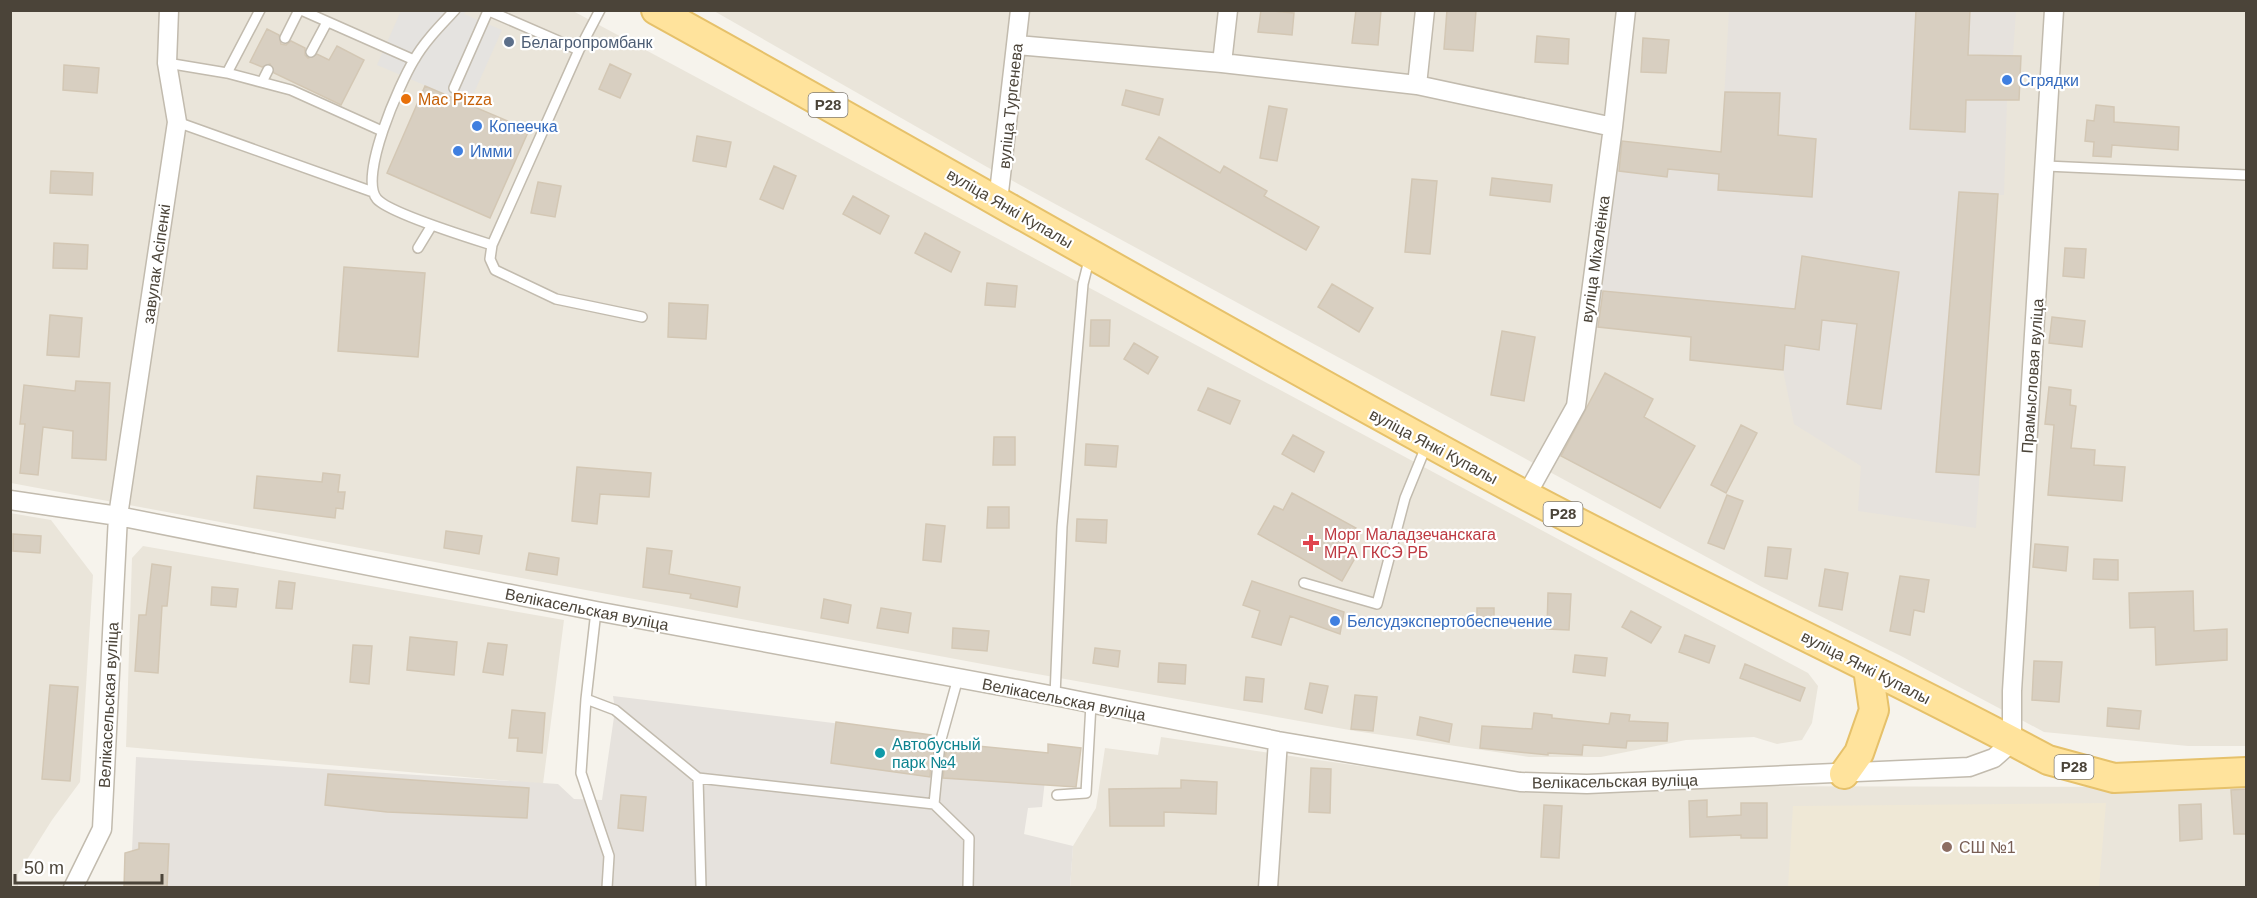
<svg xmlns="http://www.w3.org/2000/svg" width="2257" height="898" viewBox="0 0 2257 898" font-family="Helvetica,sans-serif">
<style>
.residential{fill:#eae5da}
.industrial{fill:#e6e2dd}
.education{fill:#efe8d6}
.parking{fill:#e5e3e0}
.building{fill:#d8cfc1;stroke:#d3c7b4;stroke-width:1.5}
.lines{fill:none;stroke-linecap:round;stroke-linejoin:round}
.lane-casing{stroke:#c2bbae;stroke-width:12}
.street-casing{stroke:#c2bbae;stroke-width:21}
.primary-casing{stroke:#e6c16a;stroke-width:32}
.lane{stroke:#fff;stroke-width:9}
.street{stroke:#fff;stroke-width:18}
.primary{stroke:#ffe39c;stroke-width:28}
.service-dot{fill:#5c6f8a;stroke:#fff;stroke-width:2}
.shop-dot{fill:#3f7fe0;stroke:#fff;stroke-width:2}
.food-dot{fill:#e8710a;stroke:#fff;stroke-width:2}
.health-dot{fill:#e0444e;stroke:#fff;stroke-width:2}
.culture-dot{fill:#0f9aa8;stroke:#fff;stroke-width:2}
.education-dot{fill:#8d6e63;stroke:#fff;stroke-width:2}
.labels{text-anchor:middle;stroke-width:4.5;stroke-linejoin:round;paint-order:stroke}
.shield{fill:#fff;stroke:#817c74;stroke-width:1.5}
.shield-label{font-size:15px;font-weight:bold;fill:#4b4439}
.service-label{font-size:16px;fill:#4e5e75;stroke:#fff;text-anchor:start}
.shop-label{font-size:16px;fill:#366cbe;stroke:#fff;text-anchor:start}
.food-label{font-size:16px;fill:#c56008;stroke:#fff;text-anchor:start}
.street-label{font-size:16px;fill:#4b4439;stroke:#fff}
.health-label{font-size:16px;fill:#be3a42;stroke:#fff;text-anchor:start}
.culture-label{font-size:16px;fill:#0d838f;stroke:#fff;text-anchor:start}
.education-label{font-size:16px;fill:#785e54;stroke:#fff;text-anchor:start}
</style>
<rect width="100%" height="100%" fill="#f6f3ec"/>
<path class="residential" d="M 10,11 L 573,11 L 1808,673 L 1818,686 L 1812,723 L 1802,740 L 1777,744 L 1754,737 L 1686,740 L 1601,757 L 1529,757 L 1355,731 L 1004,668 L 11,483 Z
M 714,11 L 2246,11 L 2246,746 L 2188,746 L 2044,732 L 1901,656 L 1762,587 L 987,167 Z
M 10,513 L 51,520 L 93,575 L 80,782 L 52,820 L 18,874 L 18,888 L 10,887 Z
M 143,546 L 564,620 L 543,784 L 126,747 L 132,558 Z
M 1161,737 L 1524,790 L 1723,786 L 2163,787 L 2246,784 L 2246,887 L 1070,888 L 1073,846 L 1096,808 L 1105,748 L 1158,755 Z"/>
<path class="industrial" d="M 1729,11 L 2016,11 L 2013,55 L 2021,56 L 2019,100 L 2007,100 L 2004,195 L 1998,195 L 1976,528 L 1858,511 L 1861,466 L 1794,424 L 1783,370 L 1690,360 L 1691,337 L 1594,327 L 1618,141 L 1721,152 Z
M 613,696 L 931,735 L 930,742 L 1048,753 L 1042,807 L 1028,808 L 1024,834 L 1073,846 L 1070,888 L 124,888 L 125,853 L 132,851 L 136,757 L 558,784 L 574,799 L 602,800 L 615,710 Z"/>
<path class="education" d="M 2106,803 L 2099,887 L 1788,887 L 1793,806 Z"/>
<path class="parking" d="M 401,11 L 466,11 L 464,14 L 502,30 L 469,104 L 377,65 Z"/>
<path class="building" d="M 1261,10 L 1294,13 L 1292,35 L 1258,32 Z
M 1356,10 L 1381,10 L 1378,45 L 1352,43 Z
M 1447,10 L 1476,10 L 1473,51 L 1444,49 Z
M 1916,10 L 1970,10 L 1968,55 L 2021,56 L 2019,100 L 1966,100 L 1965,132 L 1910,129 Z
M 267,29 L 279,35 L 281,44 L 286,45 L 291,41 L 305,48 L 305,55 L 308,58 L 317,54 L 329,60 L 337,46 L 364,60 L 341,105 L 274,73 L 270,64 L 262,67 L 250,62 Z
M 1537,36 L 1569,39 L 1568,64 L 1535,62 Z
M 1643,38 L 1669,40 L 1666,73 L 1641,72 Z
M 610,64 L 631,74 L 620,98 L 599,89 Z
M 64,65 L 99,68 L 97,93 L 63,90 Z
M 425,86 L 529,130 L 490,218 L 387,173 Z
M 1126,90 L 1163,99 L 1159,115 L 1122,105 Z
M 1725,92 L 1780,93 L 1778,135 L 1816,139 L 1812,197 L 1718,190 L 1719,174 L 1668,169 L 1667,177 L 1619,171 L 1622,141 L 1721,152 Z
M 2096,105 L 2114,107 L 2114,122 L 2179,127 L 2178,150 L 2112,145 L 2111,157 L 2093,156 L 2094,142 L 2085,141 L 2087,120 L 2094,121 Z
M 1269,106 L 1287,109 L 1277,161 L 1260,158 Z
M 697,136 L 731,142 L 726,167 L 693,161 Z
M 1159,137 L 1220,173 L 1224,166 L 1267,191 L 1264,196 L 1319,227 L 1306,250 L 1146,159 Z
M 774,166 L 796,176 L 783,209 L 760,199 Z
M 51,171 L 93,173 L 92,195 L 50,193 Z
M 1492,178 L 1552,185 L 1550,202 L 1490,195 Z
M 1412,179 L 1437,181 L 1430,254 L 1405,252 Z
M 538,182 L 561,186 L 555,217 L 531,213 Z
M 1959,192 L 1998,194 L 1979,475 L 1936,472 Z
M 853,196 L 889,216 L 880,234 L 843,214 Z
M 925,233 L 960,252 L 951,272 L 915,253 Z
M 54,243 L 88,245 L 87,269 L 53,268 Z
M 2065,248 L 2086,249 L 2084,278 L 2063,276 Z
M 1802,256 L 1899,272 L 1881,409 L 1847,404 L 1857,324 L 1822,320 L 1819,350 L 1785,345 L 1783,370 L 1690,360 L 1691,337 L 1598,327 L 1603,291 L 1795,309 Z
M 344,267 L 425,273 L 418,357 L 338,351 Z
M 987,283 L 1017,286 L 1015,307 L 985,305 Z
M 1332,284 L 1373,308 L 1359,332 L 1318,307 Z
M 669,303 L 708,305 L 706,339 L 668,337 Z
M 50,315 L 82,318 L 79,357 L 47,355 Z
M 2052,317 L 2085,321 L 2082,347 L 2049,343 Z
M 1091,320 L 1110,320 L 1109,346 L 1090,346 Z
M 1502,331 L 1535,337 L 1524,401 L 1491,395 Z
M 1134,343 L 1158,357 L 1148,374 L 1124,359 Z
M 1605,373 L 1653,399 L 1644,417 L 1695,446 L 1660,508 L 1561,456 Z
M 76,381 L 110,383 L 106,460 L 72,458 L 73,431 L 43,427 L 38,475 L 20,473 L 25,424 L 20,424 L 24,385 L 75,391 Z
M 2049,387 L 2071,390 L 2070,405 L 2076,406 L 2071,448 L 2095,450 L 2094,465 L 2125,467 L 2122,501 L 2048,495 L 2054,425 L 2045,424 Z
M 1208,388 L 1240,401 L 1230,424 L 1198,410 Z
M 1741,425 L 1757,433 L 1726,493 L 1711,485 Z
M 1293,435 L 1324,452 L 1314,472 L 1282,454 Z
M 994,437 L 1015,437 L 1015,465 L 993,465 Z
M 1086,444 L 1118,446 L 1116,467 L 1085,465 Z
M 577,467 L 651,473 L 649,497 L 600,494 L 597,524 L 572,521 Z
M 323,473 L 340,475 L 338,492 L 345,492 L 343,509 L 336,508 L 335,518 L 254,508 L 257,476 L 322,482 Z
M 1292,493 L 1356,528 L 1344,552 L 1355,558 L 1342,581 L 1258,534 L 1274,506 L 1283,510 Z
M 1727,495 L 1743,501 L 1724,549 L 1708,543 Z
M 988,507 L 1009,507 L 1009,528 L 987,528 Z
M 1077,519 L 1107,520 L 1106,543 L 1076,541 Z
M 926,524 L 945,526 L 941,562 L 923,560 Z
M 446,531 L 482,536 L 479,554 L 444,548 Z
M 13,534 L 41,536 L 40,553 L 13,551 Z
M 2035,544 L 2068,547 L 2066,571 L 2033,567 Z
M 1768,547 L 1791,549 L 1787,579 L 1765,576 Z
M 647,548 L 672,551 L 669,574 L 740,587 L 737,607 L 690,598 L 691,594 L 643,587 Z
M 529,553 L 559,558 L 557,575 L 526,570 Z
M 2094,559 L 2118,560 L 2118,580 L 2093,579 Z
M 152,564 L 171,567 L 167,606 L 162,606 L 158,673 L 135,671 L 139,615 L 146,615 Z
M 1825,569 L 1848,573 L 1842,610 L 1819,606 Z
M 1900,576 L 1929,580 L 1924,612 L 1914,610 L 1910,635 L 1890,631 Z
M 279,581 L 295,583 L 292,609 L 276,608 Z
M 1252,581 L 1344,612 L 1340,634 L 1290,616 L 1281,645 L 1252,637 L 1260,611 L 1243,605 Z
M 212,587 L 238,589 L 236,607 L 211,605 Z
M 2193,591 L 2194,631 L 2227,629 L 2227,660 L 2156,665 L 2155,627 L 2130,628 L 2129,593 Z
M 1548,593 L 1571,594 L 1569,630 L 1547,629 Z
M 824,599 L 851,605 L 848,623 L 821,618 Z
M 881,608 L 911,613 L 908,633 L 877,628 Z
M 1477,608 L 1494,608 L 1494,626 L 1477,624 Z
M 1631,611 L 1661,627 L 1651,643 L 1622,627 Z
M 953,628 L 989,631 L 987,651 L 952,648 Z
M 1685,635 L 1715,646 L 1709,663 L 1679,652 Z
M 410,637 L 457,642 L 454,675 L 407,670 Z
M 488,643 L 507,645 L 503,675 L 483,672 Z
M 353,645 L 372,646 L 369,684 L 350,682 Z
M 1095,648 L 1120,651 L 1118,667 L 1093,663 Z
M 1575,655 L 1607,658 L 1605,676 L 1573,672 Z
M 2034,661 L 2062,662 L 2059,702 L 2032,700 Z
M 1159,663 L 1186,665 L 1185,684 L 1158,682 Z
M 1745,664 L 1805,688 L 1800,701 L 1740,678 Z
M 1246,677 L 1264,679 L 1262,702 L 1244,700 Z
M 1310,683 L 1328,686 L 1322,713 L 1305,709 Z
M 50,685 L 78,687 L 70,781 L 42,779 Z
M 1355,695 L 1377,697 L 1373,731 L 1351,729 Z
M 2108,708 L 2141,711 L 2139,729 L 2107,726 Z
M 512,710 L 545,713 L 542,753 L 517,751 L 518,738 L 509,738 Z
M 1534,713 L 1552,715 L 1552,718 L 1609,724 L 1611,713 L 1630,715 L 1629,721 L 1668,723 L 1667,741 L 1627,741 L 1626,748 L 1583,745 L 1582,755 L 1548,753 L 1548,755 L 1480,748 L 1482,726 L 1532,729 Z
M 1420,717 L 1452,724 L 1449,742 L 1417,735 Z
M 836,722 L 931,735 L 930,741 L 933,742 L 930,777 L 831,763 Z
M 947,743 L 1048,753 L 1048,744 L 1081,748 L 1076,787 L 943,778 Z
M 1311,768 L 1331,769 L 1330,813 L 1309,812 Z
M 328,774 L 529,788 L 527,818 L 387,812 L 325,805 Z
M 1181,780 L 1217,782 L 1216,814 L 1164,812 L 1164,826 L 1110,826 L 1109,789 L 1181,788 Z
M 2247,789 L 2247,834 L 2234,834 L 2231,790 Z
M 621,795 L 646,797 L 643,831 L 618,828 Z
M 1707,800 L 1707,817 L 1741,815 L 1741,803 L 1767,803 L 1767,838 L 1741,838 L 1741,835 L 1690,837 L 1689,801 Z
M 2201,804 L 2202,839 L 2180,841 L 2179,805 Z
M 1544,805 L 1562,806 L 1559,858 L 1541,857 Z
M 139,843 L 169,844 L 167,888 L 124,888 L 125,853 L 139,849 Z"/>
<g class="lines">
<defs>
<path id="lane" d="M 301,10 L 414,60
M 455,10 C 440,26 424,42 414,60 C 400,83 358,177 377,199 C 389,213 470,238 492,245 L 579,50 L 487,10
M 285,38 L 299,10
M 579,50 L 600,10
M 311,52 L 327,22
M 167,63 L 227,73 L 260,10
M 227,73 L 291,90 L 382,131
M 262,82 L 268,70
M 454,88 L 488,11
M 177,122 L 373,192
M 2046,166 L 2246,175
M 492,245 L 490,259 L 495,270 L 556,299 L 642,317
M 418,248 L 432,225
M 1304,583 L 1377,604 L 1405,498 L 1427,444
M 596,611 L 586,699 L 615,710 L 698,778 L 934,804 L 940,743 L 958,678
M 1055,696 L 1062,527 L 1083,284 L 1090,256
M 586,699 L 581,773 L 609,856 L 607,888
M 698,778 L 701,888
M 1057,795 L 1086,793 L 1091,704
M 934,804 L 969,838 L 968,888"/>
<path id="street" d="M 1017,45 L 1222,63 L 1417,85 L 1613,127
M 1222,63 L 1228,10
M 1417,85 L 1425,10
M 998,201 L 1020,10
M 1526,496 L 1576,406 L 1613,127 L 1626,10
M 10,500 L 118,516 L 596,611 L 1055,696 L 1278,741 L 1520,782 L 1587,784 L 1969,767 L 1994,758 L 2012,742 L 2012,691 L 2054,10
M 73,888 L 102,829 L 118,516 L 177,122 L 167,63 L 169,10
M 1268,888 L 1278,741"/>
<path id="primary" d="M 656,10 C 942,168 1223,332 1510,487 C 1687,582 1871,665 2048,760 L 2114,778 L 2246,772
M 1844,774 L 1859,753 L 1874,710 L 1868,669"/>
</defs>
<use href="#lane" class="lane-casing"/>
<use href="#street" class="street-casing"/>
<use href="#primary" class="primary-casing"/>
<use href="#lane" class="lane"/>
<use href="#street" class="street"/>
<use href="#primary" class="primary"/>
</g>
<circle class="service-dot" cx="509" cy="42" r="6"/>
<g class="shop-dot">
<circle cx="2007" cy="80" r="6"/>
<circle cx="477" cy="126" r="6"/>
<circle cx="458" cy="151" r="6"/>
<circle cx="1335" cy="621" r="6"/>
</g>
<circle class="food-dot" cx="406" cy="99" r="6"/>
<path class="health-dot" d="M1308 534h6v6h6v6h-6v6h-6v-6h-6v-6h6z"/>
<circle class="culture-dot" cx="880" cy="753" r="6"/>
<circle class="education-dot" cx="1947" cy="847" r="6"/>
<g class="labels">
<g class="shield">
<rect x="808.5" y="93" width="39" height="24" rx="4.5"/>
<rect x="1543.5" y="502" width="39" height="24" rx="4.5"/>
<rect x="2054.5" y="755" width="39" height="24" rx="4.5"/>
</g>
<g class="shield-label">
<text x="828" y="110">Р28</text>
<text x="1563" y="519">Р28</text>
<text x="2074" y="772">Р28</text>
</g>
<g class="service-label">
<text x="521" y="48">Белагропромбанк</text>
</g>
<g class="shop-label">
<text x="2019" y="86">Сгрядки</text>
<text x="489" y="132">Копеечка</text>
<text x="470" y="157">Имми</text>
<text x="1347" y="627">Белсудэкспертобеспечение</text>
</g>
<g class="food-label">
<text x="418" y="105">Mac Pizza</text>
</g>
<g class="street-label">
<text transform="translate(1010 106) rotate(-84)" y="6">вуліца Тургенева</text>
<text transform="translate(1010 208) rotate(30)" y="6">вуліца Янкі Купалы</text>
<text transform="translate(1595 259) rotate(-82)" y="6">вуліца Міхалёнка</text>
<text transform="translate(156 264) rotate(-82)" y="6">завулак Асіпенкі</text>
<text transform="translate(2032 376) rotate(-86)" y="6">Прамысловая вуліца</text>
<text transform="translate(1434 446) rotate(28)" y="6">вуліца Янкі Купалы</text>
<text transform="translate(587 609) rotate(11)" y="6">Велікасельская вуліца</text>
<text transform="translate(1866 667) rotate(27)" y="6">вуліца Янкі Купалы</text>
<text transform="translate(1064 699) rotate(11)" y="6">Велікасельская вуліца</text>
<text transform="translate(108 705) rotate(-87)" y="6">Велікасельская вуліца</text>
<text transform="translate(1615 781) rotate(-1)" y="6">Велікасельская вуліца</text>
</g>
<g class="health-label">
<text x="1324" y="540">Морг Маладзечанскага<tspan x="1324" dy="18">МРА ГКСЭ РБ</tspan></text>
</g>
<g class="culture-label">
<text x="892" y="750">Автобусный<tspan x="892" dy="18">парк №4</tspan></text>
</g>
<g class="education-label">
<text x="1959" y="853">СШ №1</text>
</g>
</g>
<rect width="2257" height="898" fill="none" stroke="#4b4439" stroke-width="24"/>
<path d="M15 874v9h147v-9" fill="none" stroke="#4b4439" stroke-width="3"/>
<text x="24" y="874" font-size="18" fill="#4b4439" stroke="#ffffff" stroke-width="4.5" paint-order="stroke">50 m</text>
</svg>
